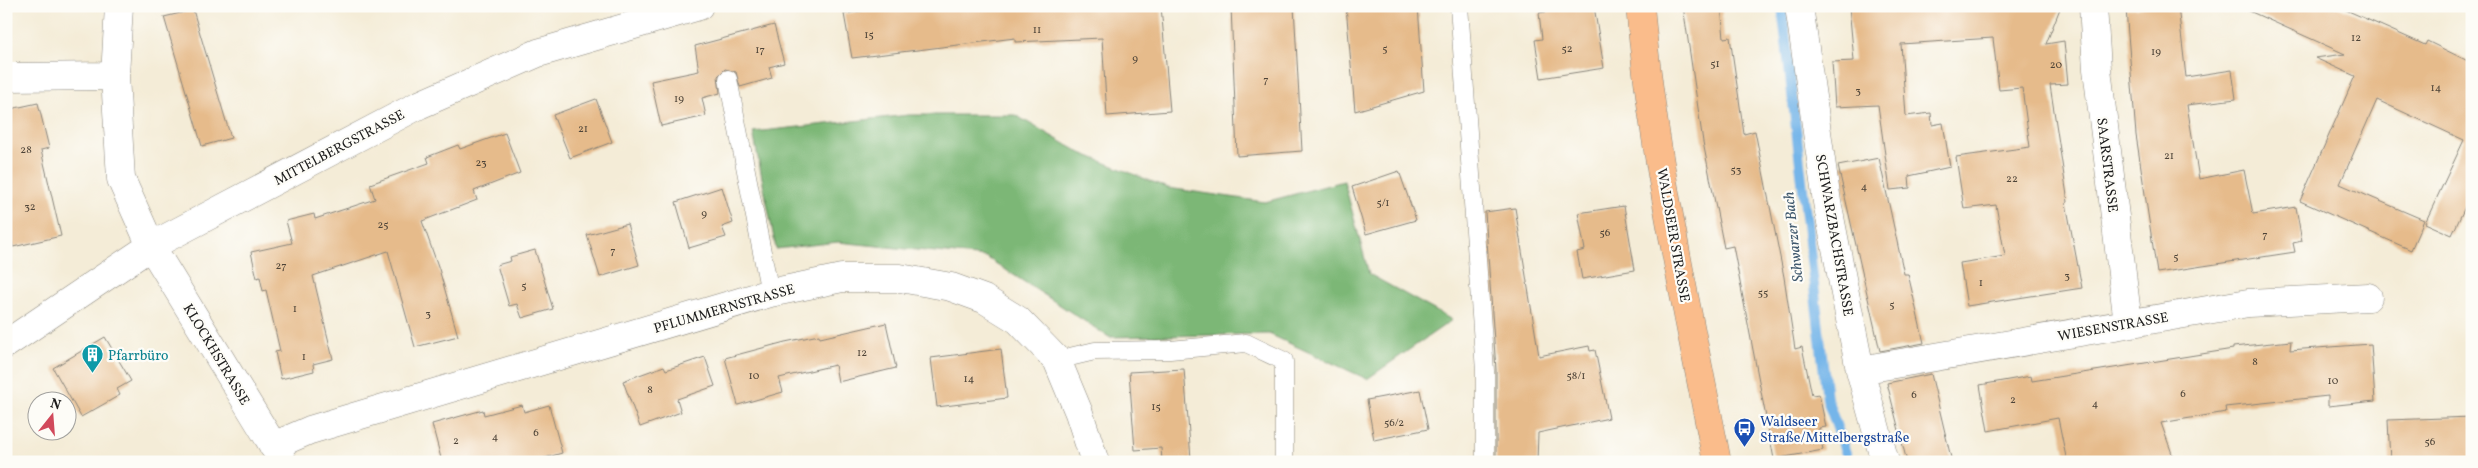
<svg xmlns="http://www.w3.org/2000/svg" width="2478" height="468" viewBox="0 0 2478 468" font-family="Vollkorn,serif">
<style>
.forest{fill:#7cb776;stroke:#4c6a49}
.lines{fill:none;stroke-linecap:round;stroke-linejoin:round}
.stream{stroke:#75b5e9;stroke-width:10}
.building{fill:#e6bb8b}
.service-casing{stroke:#88847a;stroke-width:19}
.minor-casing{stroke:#88847a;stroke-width:29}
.primary-casing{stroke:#88847a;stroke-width:29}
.service{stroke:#fff;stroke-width:18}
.minor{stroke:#fff;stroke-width:28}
.primary{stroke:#fabc8b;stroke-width:28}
.labels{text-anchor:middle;stroke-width:4.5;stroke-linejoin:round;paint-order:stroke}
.number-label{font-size:11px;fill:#4e4438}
.street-label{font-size:14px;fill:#1c1c1c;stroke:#fdfcf7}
.culture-label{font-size:14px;fill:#0d838f;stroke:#fdfcf7;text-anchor:start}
.transit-label{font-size:14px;fill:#164399;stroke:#fdfcf7;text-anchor:start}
.water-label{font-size:15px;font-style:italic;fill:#40596e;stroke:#fdfcf7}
</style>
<rect width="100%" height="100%" fill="#fdfcf7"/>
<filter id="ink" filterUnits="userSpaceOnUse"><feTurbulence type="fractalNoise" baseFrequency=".02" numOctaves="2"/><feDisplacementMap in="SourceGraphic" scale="10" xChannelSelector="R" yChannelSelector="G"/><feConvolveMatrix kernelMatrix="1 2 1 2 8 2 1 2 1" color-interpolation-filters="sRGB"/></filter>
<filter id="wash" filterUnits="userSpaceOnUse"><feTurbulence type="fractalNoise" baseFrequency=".0096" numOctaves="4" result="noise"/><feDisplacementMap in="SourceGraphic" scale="20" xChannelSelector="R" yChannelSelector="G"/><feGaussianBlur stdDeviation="1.12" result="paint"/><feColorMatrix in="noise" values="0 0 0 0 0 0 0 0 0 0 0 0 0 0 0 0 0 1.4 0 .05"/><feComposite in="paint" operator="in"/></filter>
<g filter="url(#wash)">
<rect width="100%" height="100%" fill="#f4ecd7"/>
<path class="forest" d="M 909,115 L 1015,115 L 1081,153 L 1168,188 L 1265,202 L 1344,181 L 1369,274 L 1452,320 L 1367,379 L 1269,334 L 1109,337 L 986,257 L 838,242 L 776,249 L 753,132 Z"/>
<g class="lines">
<path class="stream" d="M 1782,6 L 1827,399 L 1849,462"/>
</g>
<g id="blocks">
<path class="building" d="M 889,6 L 1161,6 L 1170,111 L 1107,116 L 1102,38 L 1015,42 L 1015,38 L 852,58 L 844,14 Z
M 1231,6 L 1294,6 L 1302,151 L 1237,156 Z
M 1346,6 L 1418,6 L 1424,91 L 1355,111 Z
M 1580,6 L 1594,6 L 1604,68 L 1541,78 L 1535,40 L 1542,39 L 1539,13 Z
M 1683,6 L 1721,6 L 1724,38 L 1730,37 L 1744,134 L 1755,131 L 1784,277 L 1795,349 L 1802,347 L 1812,395 L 1819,394 L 1826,427 L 1819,428 L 1823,450 L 1774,459 L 1733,246 L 1724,248 L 1703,142 Z
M 1849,6 L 2061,6 L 2046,44 L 2064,41 L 2068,84 L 2050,85 L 2068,202 L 2066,203 L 2082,288 L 1967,306 L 1960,263 L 2005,256 L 1996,205 L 1964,209 L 1956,157 L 2030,147 L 2022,88 L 1999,90 L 1993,38 L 1901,44 L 1906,116 L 1931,113 L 1932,125 L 1943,123 L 1950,167 L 1909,176 L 1910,188 L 1890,190 L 1878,105 L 1835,107 L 1832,62 L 1854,61 Z
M 2157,6 L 2178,6 L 2186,77 L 2232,70 L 2236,99 L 2187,105 L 2199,179 L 2244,170 L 2253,214 L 2296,207 L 2302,241 L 2293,243 L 2295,252 L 2157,273 L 2136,135 L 2126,9 Z
M 2238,6 L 2337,6 L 2425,45 L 2427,41 L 2472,63 L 2472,192 L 2452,235 L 2425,223 L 2464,140 L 2377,100 L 2340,184 L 2424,220 L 2411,250 L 2300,201 L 2355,76 L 2315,58 L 2345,54 Z
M 193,10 L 231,138 L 202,146 L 164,17 Z
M 774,25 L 784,63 L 769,67 L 772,78 L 740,87 L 736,72 L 725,69 L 718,76 L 720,93 L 702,98 L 706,116 L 661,126 L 651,81 L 699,71 L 695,46 Z
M 596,99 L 612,142 L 570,158 L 553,115 Z
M 38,103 L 49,148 L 41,150 L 61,236 L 13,247 L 6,217 L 6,110 Z
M 505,133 L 520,173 L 474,191 L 477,200 L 422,221 L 439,269 L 458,336 L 415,347 L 388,251 L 313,276 L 333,359 L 313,364 L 314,371 L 281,379 L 275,352 L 280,351 L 266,290 L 263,291 L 260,277 L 257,278 L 251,252 L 292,243 L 286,221 L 314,214 L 315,219 L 375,199 L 370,184 L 429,163 L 427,157 L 458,145 L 460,149 Z
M 1879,158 L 1904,274 L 1908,274 L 1924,343 L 1880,351 L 1838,166 Z
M 1399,171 L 1416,220 L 1366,234 L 1352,187 Z
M 722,187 L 733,223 L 722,227 L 726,237 L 689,248 L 676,202 Z
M 1624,206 L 1635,270 L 1582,279 L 1577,252 L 1585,250 L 1578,213 Z
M 1515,208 L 1539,356 L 1589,346 L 1590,351 L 1595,350 L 1609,418 L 1538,433 L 1537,462 L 1496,462 L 1496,370 L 1485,212 Z
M 627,224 L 639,265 L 600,277 L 587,235 Z
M 535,250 L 553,309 L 522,318 L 517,304 L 509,306 L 497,265 L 511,261 L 510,257 Z
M 886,323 L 896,368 L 838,382 L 835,365 L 779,378 L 783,392 L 738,405 L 725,358 L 785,342 L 819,335 L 820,338 Z
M 105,337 L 131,381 L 117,389 L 120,395 L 81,417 L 53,368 Z
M 2291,341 L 2290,350 L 2371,344 L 2375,401 L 2328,406 L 2328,396 L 2225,407 L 2226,412 L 2161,423 L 2175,462 L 2067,462 L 2058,418 L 1988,431 L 1980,385 L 2031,376 L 2032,381 L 2233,349 L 2233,347 Z
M 1001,349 L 1007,398 L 937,407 L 931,358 Z
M 705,357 L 715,386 L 677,399 L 681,412 L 640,427 L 623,381 L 664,366 L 666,370 Z
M 1184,369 L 1191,459 L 1162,461 L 1161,448 L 1135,450 L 1129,372 Z
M 1931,374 L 1952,462 L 1907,462 L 1887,383 Z
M 1420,390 L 1428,429 L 1374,440 L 1367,400 Z
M 522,405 L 524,412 L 549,405 L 562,453 L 531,462 L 442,462 L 432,424 L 483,410 L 484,415 Z
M 2472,417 L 2472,462 L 2390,462 L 2388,420 Z"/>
</g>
</g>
<g filter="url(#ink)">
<use href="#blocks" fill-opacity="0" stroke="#88847a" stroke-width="1"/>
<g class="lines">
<defs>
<path id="service" d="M 1459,6 L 1485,371 L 1485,462
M 728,79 L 770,293
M 1057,360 L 1095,351 L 1170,350 L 1246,343 L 1284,361 L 1284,462"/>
<path id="minor" d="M 119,6 L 115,76 L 121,179 L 151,246 L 282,460
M 1799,6 L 1827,202 L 1860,370 L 1885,462
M 2093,6 L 2097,69 L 2128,323
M 6,77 L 115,76
M 6,344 L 151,246 L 419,105 L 538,53 L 699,6
M 1860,370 L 2248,303 L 2368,297
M 273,446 L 310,430 L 770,293 L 842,278 L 900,278 L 951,287 L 984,299 L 1018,320 L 1057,360 L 1079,413 L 1095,462"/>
<path id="primary" d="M 1640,6 C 1653,159 1688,311 1717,462"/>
</defs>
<use href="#service" class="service-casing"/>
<use href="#minor" class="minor-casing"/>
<use href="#primary" class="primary-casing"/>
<use href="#service" class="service"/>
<use href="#minor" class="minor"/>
<use href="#primary" class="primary"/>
</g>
</g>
<defs>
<symbol id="building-pin" viewBox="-11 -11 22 30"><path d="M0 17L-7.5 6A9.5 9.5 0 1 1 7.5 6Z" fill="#0f9aa8" stroke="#fdfcf7"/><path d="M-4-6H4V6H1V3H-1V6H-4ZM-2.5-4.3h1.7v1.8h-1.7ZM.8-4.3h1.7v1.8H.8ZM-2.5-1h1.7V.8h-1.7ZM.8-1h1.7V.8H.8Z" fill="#fff"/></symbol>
<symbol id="bus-pin" viewBox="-11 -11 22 30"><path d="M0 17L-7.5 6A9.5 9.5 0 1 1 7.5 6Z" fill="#1a4fb4" stroke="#fdfcf7"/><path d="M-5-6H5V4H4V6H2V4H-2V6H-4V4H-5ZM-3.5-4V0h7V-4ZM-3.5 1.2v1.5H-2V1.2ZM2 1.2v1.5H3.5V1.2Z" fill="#fff"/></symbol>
</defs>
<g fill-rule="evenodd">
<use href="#building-pin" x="80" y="342" width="25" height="34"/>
<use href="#bus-pin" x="1732" y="416" width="25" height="34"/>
</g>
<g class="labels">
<g class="number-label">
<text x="1037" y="33">11</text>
<text x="869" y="38">15</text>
<text x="2356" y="41">12</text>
<text x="1385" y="52">5</text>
<text x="1567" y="52">52</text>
<text x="760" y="53">17</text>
<text x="2156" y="55">19</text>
<text x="1135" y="62">9</text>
<text x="1715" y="67">51</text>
<text x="2056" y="68">20</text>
<text x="1266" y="83">7</text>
<text x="2436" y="91">14</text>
<text x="1858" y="94">3</text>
<text x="679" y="102">19</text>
<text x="583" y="132">21</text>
<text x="26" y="153">28</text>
<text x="2169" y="159">21</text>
<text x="481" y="166">23</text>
<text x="1736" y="173">53</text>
<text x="2012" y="182">22</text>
<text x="1864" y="190">4</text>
<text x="1383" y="206">5/1</text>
<text x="30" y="210">32</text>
<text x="704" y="217">9</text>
<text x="383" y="228">25</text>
<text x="1605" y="236">56</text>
<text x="2265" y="238">7</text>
<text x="613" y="254">7</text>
<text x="2176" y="260">5</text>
<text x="281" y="269">27</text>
<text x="2067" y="279">3</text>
<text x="1981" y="286">1</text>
<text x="524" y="289">5</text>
<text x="1763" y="296">55</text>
<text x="1892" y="308">5</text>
<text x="295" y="312">1</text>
<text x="428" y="317">3</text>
<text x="862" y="356">12</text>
<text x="304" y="360">1</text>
<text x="2255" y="365">8</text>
<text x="754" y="379">10</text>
<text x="1576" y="379">58/1</text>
<text x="969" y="382">14</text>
<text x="2333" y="384">10</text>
<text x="650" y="393">8</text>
<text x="2183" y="397">6</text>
<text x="1914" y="398">6</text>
<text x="2013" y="403">2</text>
<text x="2095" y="407">4</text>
<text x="1156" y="410">15</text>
<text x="1394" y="426">56/2</text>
<text x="536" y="436">6</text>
<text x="495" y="440">4</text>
<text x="456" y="444">2</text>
<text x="2430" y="445">56</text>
</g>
<g class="street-label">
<text transform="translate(339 147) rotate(-28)" y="5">MITTELBERGSTRASSE</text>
<text transform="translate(2108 165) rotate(83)" y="5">SAARSTRASSE</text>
<text transform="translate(1674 235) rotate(80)" y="5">WALDSEER STRASSE</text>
<text transform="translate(1835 235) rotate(80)" y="5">SCHWARZBACHSTRASSE</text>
<text transform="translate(724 308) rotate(-16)" y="5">PFLUMMERNSTRASSE</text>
<text transform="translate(2113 326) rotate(-10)" y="5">WIESENSTRASSE</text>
<text transform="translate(217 354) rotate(59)" y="5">KLOCKHSTRASSE</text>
</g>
<g class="culture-label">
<text x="108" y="360">Pfarrbüro</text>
</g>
<g class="transit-label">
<text x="1760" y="426">Waldseer<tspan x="1760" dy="16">Straße/Mittelbergstraße</tspan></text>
</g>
<g class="water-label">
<text transform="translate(1793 237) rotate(-96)" y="5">Schwarzer Bach</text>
</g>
</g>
<rect width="2478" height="468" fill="none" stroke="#fdfcf7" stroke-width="25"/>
<g transform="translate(52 416) rotate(17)"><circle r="24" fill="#fdfcf7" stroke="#a3a29f"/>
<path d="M0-4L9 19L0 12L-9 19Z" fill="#d1495b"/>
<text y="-8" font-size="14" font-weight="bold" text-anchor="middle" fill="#1c1c1c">N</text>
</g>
</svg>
